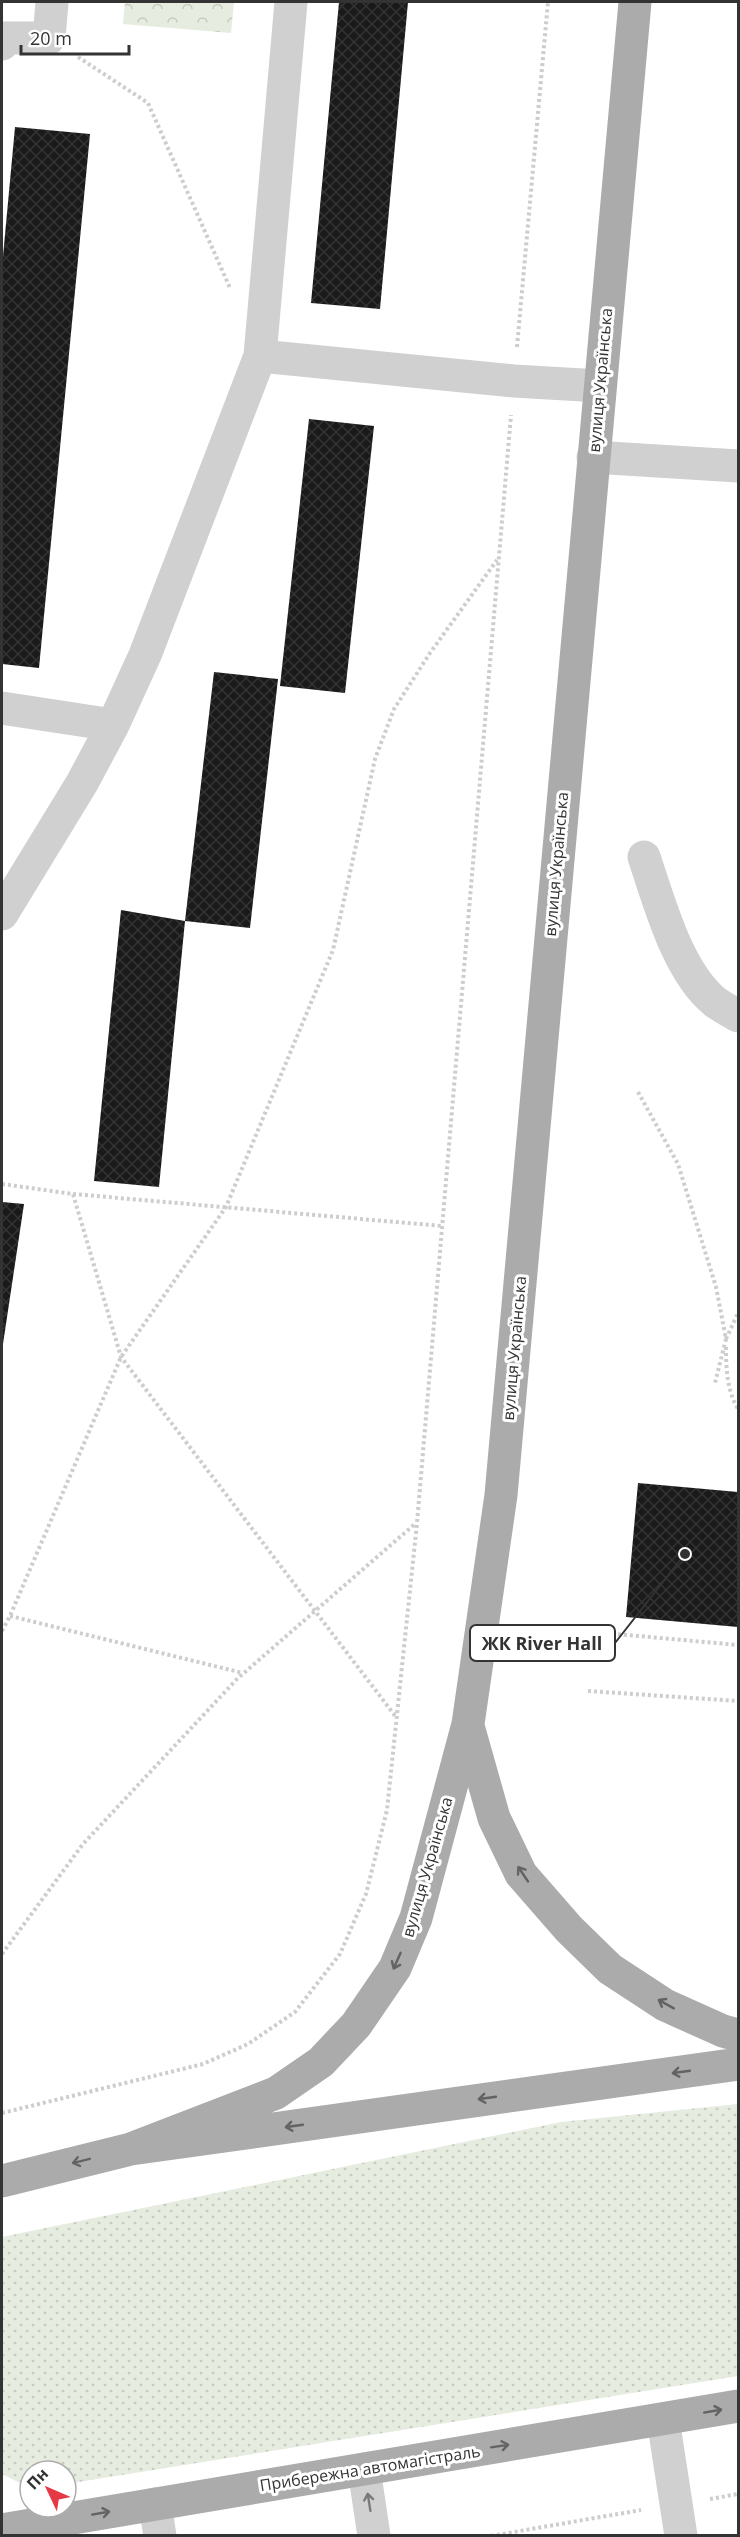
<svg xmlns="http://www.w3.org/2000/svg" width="740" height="2537" viewBox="0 0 740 2537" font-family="'Open Sans',sans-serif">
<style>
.grass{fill:url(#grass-dots)}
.forest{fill:url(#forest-crowns)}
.building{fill:url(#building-cross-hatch)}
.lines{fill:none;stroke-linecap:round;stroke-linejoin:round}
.path{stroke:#cdcdcd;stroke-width:4;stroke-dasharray:3 3;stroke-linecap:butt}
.minor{stroke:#d0d0d0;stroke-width:33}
.major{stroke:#ababab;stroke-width:33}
.oneway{stroke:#636363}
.oneway2{stroke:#7a7a7a}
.labels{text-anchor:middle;stroke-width:6;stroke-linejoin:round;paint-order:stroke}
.street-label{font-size:16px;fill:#333;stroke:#fff}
.leader{fill:none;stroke:#333;stroke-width:2}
.callout-dot{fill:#333;stroke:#fff;stroke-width:2}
.callout{fill:#fff;stroke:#333;stroke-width:2}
.callout-label{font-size:18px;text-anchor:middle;font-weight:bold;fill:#333}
</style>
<defs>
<pattern id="grass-dots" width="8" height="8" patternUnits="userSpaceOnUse" patternTransform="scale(1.5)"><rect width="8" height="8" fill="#e6ecdf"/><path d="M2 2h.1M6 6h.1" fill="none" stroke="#c6cbc0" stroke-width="1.8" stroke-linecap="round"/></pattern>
<pattern id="forest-crowns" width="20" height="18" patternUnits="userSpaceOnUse" patternTransform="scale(1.5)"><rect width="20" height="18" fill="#e6ecdf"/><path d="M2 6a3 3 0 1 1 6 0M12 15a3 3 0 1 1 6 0" fill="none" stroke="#c6cbc0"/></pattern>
<pattern id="building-cross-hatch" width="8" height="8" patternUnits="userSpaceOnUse" patternTransform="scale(1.5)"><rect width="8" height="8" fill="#1a1a1a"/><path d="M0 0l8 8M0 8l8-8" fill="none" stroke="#333"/></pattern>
</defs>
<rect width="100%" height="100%" fill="#fff"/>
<path class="grass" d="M 738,2104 L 738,2376 L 66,2484 L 66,2471 L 30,2471 L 30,2488 L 2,2474 L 2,2237 L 561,2122 Z"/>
<path class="forest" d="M 125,2 L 234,2 L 231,33 L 123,24 Z"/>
<path class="building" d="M 339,2 L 408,2 L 380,309 L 311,303 Z
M 15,127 L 90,134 L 39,668 L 2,664 L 2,267 Z
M 309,419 L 374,426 L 345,693 L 280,686 Z
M 214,672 L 278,679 L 250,928 L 185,921 Z
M 121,910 L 185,921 L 159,1187 L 94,1181 Z
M 2,1202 L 24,1204 L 3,1344 L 2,1344 Z
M 638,1483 L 738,1492 L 738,1627 L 626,1617 Z"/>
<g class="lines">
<path class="path" d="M 78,57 L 148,103 L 230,288
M 517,347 L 548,2
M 638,1092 L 678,1164 L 716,1287 L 726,1339 L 715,1383
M 2,1184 L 73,1194 L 121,1357 L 396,1717
M 73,1194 L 442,1226
M 726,1339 L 738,1313
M 726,1347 C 726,1368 727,1391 738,1409
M 10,1616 L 243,1673
M 2,1631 L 10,1616 L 121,1357 L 226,1207 L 333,950 L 375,759 L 394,709 L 430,653 L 497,560
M 594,1632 L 738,1645
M 588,1691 L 738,1701
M 2,1954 L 83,1844 L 237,1679 L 416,1523
M 2,2113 L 203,2064 L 248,2044 L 295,2012 L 340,1954 L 366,1894 L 387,1810 L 417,1523 L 511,415
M 710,2499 L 738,2494
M 491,2536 L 641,2510"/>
<path class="minor" d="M 2,44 L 2,38 L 49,38 L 52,2
M 260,356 L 514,381 L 600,386
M 593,457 L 738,466
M 2,708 L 113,725 L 145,655 L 260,356 L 291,2
M 644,857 C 659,901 677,971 715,1002 C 722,1007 731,1012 738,1016
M 2,914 L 82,783 L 113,725
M 663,2419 L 681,2536
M 364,2469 L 374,2536
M 155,2504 L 160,2536"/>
<path class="major" d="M 468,1726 L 494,1818 L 521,1874 L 569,1929 L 610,1969 L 665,2005 L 723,2031 L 738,2035
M 131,2149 L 276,2093 L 321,2062 L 356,2025 L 395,1968 L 416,1918 L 468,1724 L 501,1495 L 635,2
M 2,2181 L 131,2149 L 738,2064
M 2,2530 L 738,2406"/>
</g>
<defs><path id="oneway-shaft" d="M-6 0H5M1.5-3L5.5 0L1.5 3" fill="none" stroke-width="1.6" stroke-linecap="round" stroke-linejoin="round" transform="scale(1.5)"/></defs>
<g class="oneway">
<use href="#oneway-shaft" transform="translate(523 1874) rotate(-124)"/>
<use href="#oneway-shaft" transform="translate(397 1961) rotate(114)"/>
<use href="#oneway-shaft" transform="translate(666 2004) rotate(-151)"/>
<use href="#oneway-shaft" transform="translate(681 2072) rotate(172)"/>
<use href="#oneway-shaft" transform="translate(487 2098) rotate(172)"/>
<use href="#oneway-shaft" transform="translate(294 2126) rotate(172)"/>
<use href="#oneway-shaft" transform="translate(81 2161) rotate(166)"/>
<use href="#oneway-shaft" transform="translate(713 2411) rotate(-10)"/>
<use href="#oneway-shaft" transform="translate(500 2446) rotate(-9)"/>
<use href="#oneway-shaft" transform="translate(101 2513) rotate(-10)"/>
</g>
<use class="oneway2" href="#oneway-shaft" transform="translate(369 2502) rotate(-99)"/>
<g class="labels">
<g class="street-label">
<text transform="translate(600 380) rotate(-85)" y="6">вулиця Українська</text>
<text transform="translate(556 864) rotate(-85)" y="6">вулиця Українська</text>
<text transform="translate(514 1348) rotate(-85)" y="6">вулиця Українська</text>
<text transform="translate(427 1867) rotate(-74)" y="6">вулиця Українська</text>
<text transform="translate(370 2468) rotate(-9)" y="6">Прибережна автомагістраль</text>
</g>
</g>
<path class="leader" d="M685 1554L615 1643"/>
<circle class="callout-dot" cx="685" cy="1554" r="6"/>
<rect class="callout" x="470" y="1625" width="145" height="36" rx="6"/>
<g class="callout-label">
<text x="542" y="1650">ЖК River Hall</text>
</g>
<rect width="740" height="2537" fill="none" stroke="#333333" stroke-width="6"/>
<g transform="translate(48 2489) rotate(314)"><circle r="28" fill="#ffffff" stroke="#adadad" stroke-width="1.5"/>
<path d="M0-4.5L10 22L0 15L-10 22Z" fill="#e63946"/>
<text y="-9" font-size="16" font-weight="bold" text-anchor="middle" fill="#333333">Пн</text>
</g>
<path d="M21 45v9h108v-9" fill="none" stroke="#333333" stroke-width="3"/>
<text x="30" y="45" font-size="18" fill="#333333" stroke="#ffffff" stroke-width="4.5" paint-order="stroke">20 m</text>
</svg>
